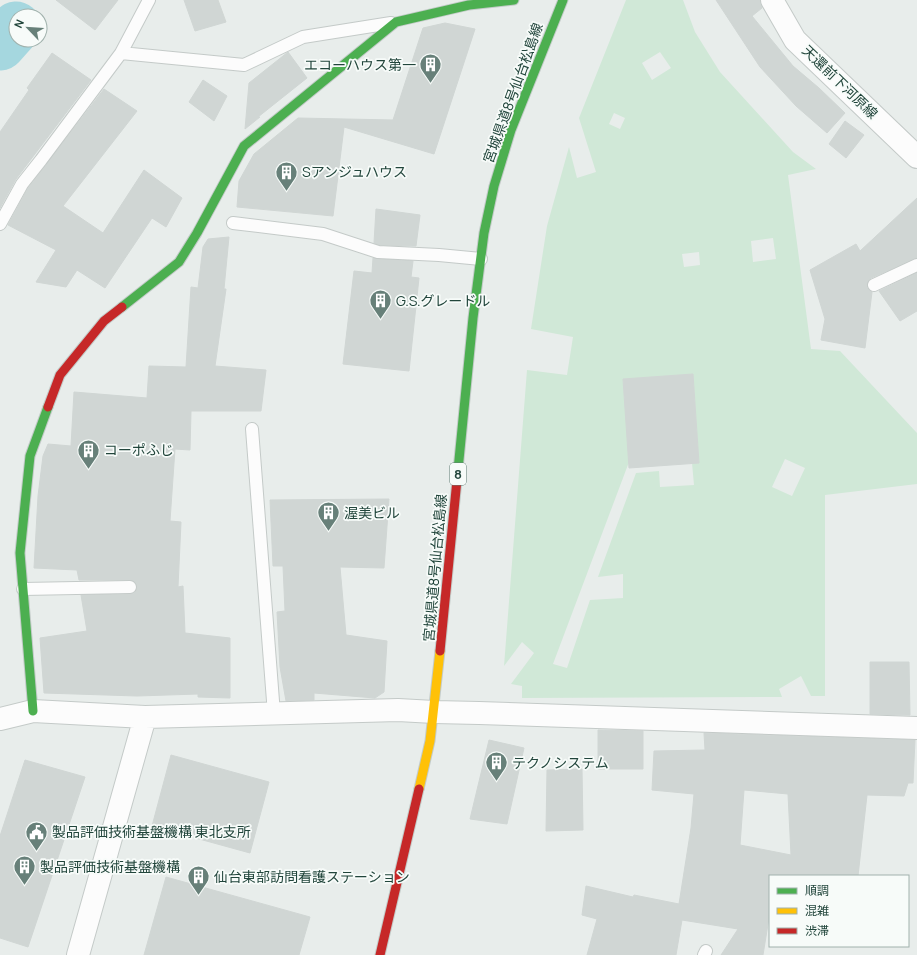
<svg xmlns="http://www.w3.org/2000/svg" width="917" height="955" viewBox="0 0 917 955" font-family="Manrope,'Noto Sans JP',sans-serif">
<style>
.green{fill:#d0e8d7;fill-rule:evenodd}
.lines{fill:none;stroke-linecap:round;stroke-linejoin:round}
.river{stroke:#a5d7df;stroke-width:51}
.building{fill:#d0d6d4;stroke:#d0d6d4;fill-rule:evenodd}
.lane-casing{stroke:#c4cac8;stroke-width:14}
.street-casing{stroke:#c4cac8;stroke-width:24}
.fast-casing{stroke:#c3cbc8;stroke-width:11}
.slow-casing{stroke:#c3cbc8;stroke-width:11}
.jam-casing{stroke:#c3cbc8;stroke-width:11}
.lane{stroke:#fcfcfc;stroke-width:12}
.street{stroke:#fcfcfc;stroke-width:22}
.fast{stroke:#4caf50;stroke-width:9}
.slow{stroke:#ffc107;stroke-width:9}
.jam{stroke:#c62828;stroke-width:9}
.labels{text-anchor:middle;stroke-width:3.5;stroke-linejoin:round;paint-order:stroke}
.shield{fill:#f7fbf9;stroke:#617c74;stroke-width:1}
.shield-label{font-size:13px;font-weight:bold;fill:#21453b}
.poi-label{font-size:14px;fill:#21453b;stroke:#f7fbf9;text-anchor:start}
.street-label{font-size:14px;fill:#21453b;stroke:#f7fbf9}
</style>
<rect width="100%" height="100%" fill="#e8edeb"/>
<path class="green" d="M 626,0 L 683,0 L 695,32 L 720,72 L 793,152 L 816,169 L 788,175 L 811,349 L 840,351 L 917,433 L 917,484 L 825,495 L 825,696 L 811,696 L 801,676 L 779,689 L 782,697 L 522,698 L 522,686 L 511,684 L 534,653 L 522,642 L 504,666 L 527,370 L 567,375 L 573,337 L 531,329 L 547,226 L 569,147 L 577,178 L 596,172 L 579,118 ZM 660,52 L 671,68 L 652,80 L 642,63 ZM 614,113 L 625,118 L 620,129 L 609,124 ZM 773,238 L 776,259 L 753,262 L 751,241 ZM 699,252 L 700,265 L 684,267 L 682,254 ZM 693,374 L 699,462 L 692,463 L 694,485 L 660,487 L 659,471 L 636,473 L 598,577 L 623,574 L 623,598 L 590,600 L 567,668 L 553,664 L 629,462 L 623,379 ZM 785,459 L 805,468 L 792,496 L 772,487 Z"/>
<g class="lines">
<path class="river" d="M 0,45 L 16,27"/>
</g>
<path class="building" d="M 56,0 L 118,0 L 95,30 Z
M 184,0 L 218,0 L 226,22 L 195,31 Z
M 716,0 L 760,0 L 762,8 L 752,16 L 793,66 L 819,88 L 845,113 L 827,133 L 796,106 L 760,67 Z
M 445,23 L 475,29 L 434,154 L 344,127 L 333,216 L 237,207 L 239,181 L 254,154 L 298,118 L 393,120 L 423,28 Z
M 288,52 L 307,78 L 258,117 L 260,117 L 245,129 L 249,83 Z
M 52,53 L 91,80 L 16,179 L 0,208 L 0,132 L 29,90 L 27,88 Z
M 203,80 L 227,96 L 214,121 L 189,102 Z
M 104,89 L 137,111 L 63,206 L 103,233 L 144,170 L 182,198 L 166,227 L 152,218 L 105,288 L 77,270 L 66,287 L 36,282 L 56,250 L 8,225 L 28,188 Z
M 845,121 L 864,135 L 846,158 L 829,144 Z
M 917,198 L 917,258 L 871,278 L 868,281 L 867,288 L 872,292 L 865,348 L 821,340 L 825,319 L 810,270 L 856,244 L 860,251 Z
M 376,209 L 420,215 L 416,246 L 379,245 L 374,243 Z
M 229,237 L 224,289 L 226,289 L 215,366 L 266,370 L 261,411 L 191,411 L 190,450 L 175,449 L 170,521 L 181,522 L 178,587 L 183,586 L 185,633 L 230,638 L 230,698 L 198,697 L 198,694 L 137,696 L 44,693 L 40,638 L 87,631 L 81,595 L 130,594 L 134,593 L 137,587 L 136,583 L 130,580 L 79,580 L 77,570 L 34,568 L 38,496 L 43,456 L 48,444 L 71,446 L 74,392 L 147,398 L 149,366 L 186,367 L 191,287 L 198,288 L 203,247 L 208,239 Z
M 373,258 L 413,261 L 411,277 L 419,278 L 409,371 L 343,364 L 354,271 L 372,273 Z
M 917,273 L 917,311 L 900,321 L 879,291 Z
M 693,374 L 699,463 L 629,468 L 623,379 Z
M 389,499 L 384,568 L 340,567 L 346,635 L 387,641 L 384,692 L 375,698 L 314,693 L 314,700 L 286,701 L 280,667 L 277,612 L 285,611 L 283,566 L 273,566 L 270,500 Z
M 870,662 L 909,662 L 910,715 L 870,714 Z
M 598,730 L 643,731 L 643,769 L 598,769 Z
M 704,733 L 915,740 L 913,783 L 908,783 L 904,796 L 867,795 L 858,876 L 770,876 L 770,912 L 763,955 L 721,955 L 738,929 L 682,920 L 676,955 L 587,955 L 597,919 L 582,915 L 586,886 L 633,897 L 634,895 L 679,904 L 691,828 L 694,794 L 652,790 L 654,751 L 705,750 ZM 744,790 L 788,794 L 791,855 L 740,845 Z
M 489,740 L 524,748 L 507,824 L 470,819 Z
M 171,755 L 269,782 L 250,853 L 152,826 Z
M 25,760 L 85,777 L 28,947 L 0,938 L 0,836 Z
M 582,769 L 583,830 L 546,831 L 547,770 Z
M 166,877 L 310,917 L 299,955 L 144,955 Z"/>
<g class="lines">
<defs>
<path id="lane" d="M 121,53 L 149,0
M 233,223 L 323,234 L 378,252 L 439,255 L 481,259
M 0,224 L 22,184 L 41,160 L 121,53 L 244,65 L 303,37 L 391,23
M 874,285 L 917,265
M 252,429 L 274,714
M 23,589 L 130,587
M 704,955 L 706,951"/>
<path id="street" d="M 772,0 L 795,40 L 917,157
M 0,719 L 33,711 L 145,717 L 398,710 L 434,712 L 479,713 L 917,728
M 78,955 L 145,717"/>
<path id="fast" d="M 122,307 L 179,262 L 197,233 L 244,146 L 396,22 L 469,5 L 514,0
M 457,480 L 473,318 L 484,233 L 494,186 L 511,130 L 563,0
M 33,711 L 20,553 L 30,456 L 48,407"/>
<path id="slow" d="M 419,789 L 430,741 L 440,651"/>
<path id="jam" d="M 48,407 L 60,375 L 104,321 L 122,307
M 440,651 L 457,480
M 380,955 L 419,789"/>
</defs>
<use href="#lane" class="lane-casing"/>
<use href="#street" class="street-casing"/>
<use href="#fast" class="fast-casing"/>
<use href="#slow" class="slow-casing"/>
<use href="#jam" class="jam-casing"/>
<use href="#lane" class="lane"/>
<use href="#street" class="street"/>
<use href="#fast" class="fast"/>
<use href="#slow" class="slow"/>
<use href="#jam" class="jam"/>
</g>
<defs>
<symbol id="building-pin" viewBox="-11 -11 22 30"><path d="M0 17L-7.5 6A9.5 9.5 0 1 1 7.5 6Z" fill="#678079" stroke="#f7fbf9"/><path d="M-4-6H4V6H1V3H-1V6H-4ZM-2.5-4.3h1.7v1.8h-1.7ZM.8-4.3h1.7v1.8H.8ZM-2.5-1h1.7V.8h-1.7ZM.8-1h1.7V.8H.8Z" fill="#fff"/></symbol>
<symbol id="civic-pin" viewBox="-11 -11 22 30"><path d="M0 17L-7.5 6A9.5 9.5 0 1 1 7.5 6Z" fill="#678079" stroke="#f7fbf9"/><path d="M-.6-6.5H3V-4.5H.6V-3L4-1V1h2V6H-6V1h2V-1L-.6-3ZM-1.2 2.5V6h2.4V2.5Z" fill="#fff"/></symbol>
</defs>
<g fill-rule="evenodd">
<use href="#building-pin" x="418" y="52" width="25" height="34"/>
<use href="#building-pin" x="274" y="160" width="25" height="34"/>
<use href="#building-pin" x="368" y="288" width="25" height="34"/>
<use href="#building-pin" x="76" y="438" width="25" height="34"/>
<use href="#building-pin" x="316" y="500" width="25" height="34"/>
<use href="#building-pin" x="484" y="750" width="25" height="34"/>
<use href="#civic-pin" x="24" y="820" width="25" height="34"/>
<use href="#building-pin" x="12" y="854" width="25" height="34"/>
<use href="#building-pin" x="186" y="864" width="25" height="34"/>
</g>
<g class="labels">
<rect class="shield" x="450" y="463" width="16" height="22" rx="3"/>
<g class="shield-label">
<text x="458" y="479">8</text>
</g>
<g class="poi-label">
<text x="416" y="70" text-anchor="end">エコーハウス第一</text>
<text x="302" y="177">Sアンジュハウス</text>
<text x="396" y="306">G.S.グレードル</text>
<text x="104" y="455">コーポふじ</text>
<text x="344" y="518">渥美ビル</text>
<text x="512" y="768">テクノシステム</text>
<text x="52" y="837">製品評価技術基盤機構 東北支所</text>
<text x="40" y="872">製品評価技術基盤機構</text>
<text x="214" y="882">仙台東部訪問看護ステーション</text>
</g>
<g class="street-label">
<text transform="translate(840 82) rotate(44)" y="5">天還前下河原線</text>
<text transform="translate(513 93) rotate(-70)" y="5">宮城県道8号仙台松島線</text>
<text transform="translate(435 568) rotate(-85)" y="5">宮城県道8号仙台松島線</text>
</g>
</g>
<rect x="769" y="875" width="140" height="72" fill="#f7fbf9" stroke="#a1b2ad"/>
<rect x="777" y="888" width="20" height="6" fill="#4caf50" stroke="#a1b2ad"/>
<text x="805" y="895" font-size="12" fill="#21453b">順調</text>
<rect x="777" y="908" width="20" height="6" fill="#ffc107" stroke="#a1b2ad"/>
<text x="805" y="915" font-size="12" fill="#21453b">混雑</text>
<rect x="777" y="928" width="20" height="6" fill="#c62828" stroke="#a1b2ad"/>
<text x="805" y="935" font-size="12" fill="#21453b">渋滞</text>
<g transform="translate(28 28) rotate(295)"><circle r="19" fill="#f7fbf9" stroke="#a1b2ad"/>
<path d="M0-3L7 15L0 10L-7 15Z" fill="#678079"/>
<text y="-6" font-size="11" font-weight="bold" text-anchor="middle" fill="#21453b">N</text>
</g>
</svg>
